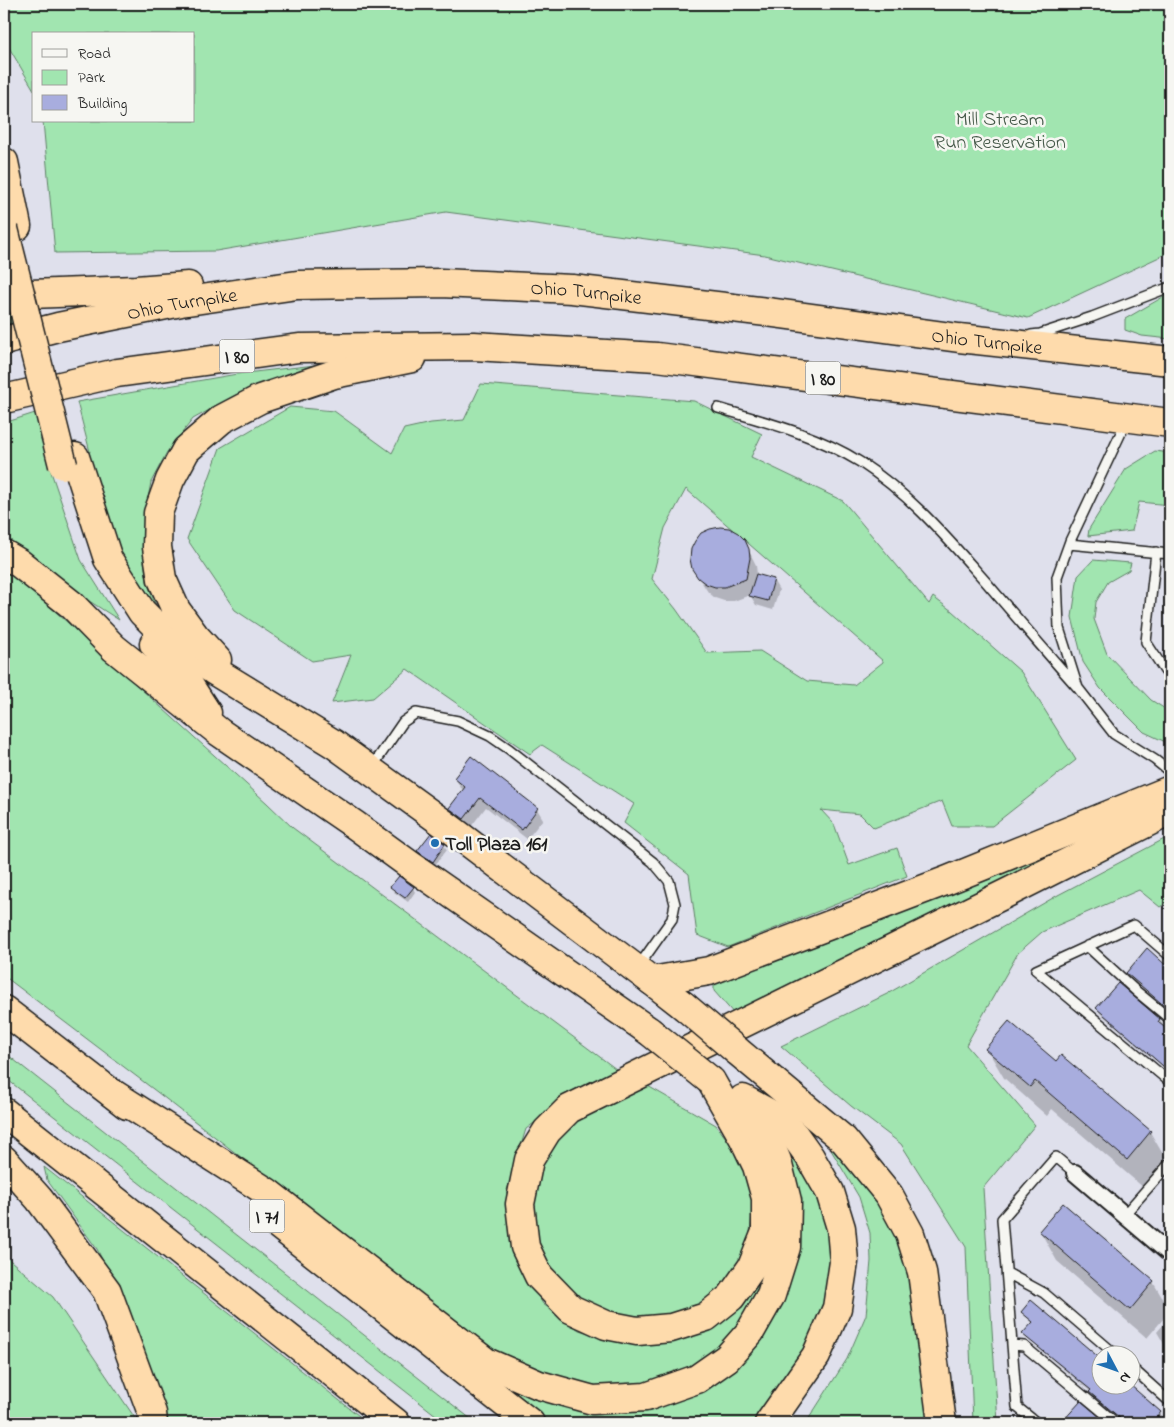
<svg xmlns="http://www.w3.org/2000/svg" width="1174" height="1427" viewBox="0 0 1174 1427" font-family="'Indie Flower',sans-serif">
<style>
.green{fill:#a1e5b0;stroke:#5e8066;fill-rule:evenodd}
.shadow{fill:#0003}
.building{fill:#a8adde;stroke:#1c1c1c}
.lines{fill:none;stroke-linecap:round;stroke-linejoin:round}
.lane-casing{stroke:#1c1c1c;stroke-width:12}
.street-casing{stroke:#1c1c1c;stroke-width:20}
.highway-casing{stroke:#1c1c1c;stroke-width:31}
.lane{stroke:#f6f6f2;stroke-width:9}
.street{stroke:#f6f6f2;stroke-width:16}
.highway{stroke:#fedbac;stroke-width:28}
.highway-bridge-casing{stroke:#1c1c1c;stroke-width:31;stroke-linecap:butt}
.highway-bridge{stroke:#fedbac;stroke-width:28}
.poi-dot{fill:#1f6fb2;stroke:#f6f6f2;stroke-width:2}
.labels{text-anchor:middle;stroke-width:5;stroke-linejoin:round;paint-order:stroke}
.shield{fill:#f6f6f2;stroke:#5d5d5c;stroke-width:1}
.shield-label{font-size:19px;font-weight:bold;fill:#1c1c1c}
.park-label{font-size:20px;fill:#445848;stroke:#f6f6f2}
.street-label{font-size:20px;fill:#1c1c1c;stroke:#f6f6f2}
.poi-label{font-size:20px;font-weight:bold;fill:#1c1c1c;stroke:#f6f6f2;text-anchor:start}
</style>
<rect width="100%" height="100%" fill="#dfe0ec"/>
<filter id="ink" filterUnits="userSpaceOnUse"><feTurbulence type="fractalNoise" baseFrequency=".02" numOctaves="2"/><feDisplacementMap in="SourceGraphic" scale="10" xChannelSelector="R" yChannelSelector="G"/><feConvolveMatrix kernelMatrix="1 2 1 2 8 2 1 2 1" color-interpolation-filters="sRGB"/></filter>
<g filter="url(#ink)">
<path class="green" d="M 4,4 L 1170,4 L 1170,252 L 1028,318 L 765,255 L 446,212 L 216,251 L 55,253 L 43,121 L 194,121 L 194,34 L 34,34 L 34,90 L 4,39 Z
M 1170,293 L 1170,339 L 1142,336 L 1125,330 L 1125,319 Z
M 8,303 L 12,323 L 4,325 L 4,304 Z
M 324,364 L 238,394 L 193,419 L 167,452 L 151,482 L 144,519 L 144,561 L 147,582 L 156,606 L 143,594 L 108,534 L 84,454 L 90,452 L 77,402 L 237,374 Z
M 481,384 L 694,401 L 762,434 L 751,457 L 843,501 L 929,604 L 933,597 L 952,611 L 1021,672 L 1076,760 L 992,826 L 952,826 L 942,801 L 874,828 L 860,814 L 821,810 L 834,824 L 849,865 L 897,848 L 907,876 L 728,947 L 697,935 L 689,874 L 624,823 L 634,804 L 542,745 L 530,754 L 407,669 L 373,698 L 332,703 L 351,655 L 312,661 L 235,610 L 187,539 L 220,448 L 290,407 L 334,411 L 392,453 L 404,429 L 431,423 L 464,420 ZM 686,489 L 883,661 L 883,662 L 854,685 L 807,681 L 760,651 L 707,653 L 676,609 L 652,579 L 665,528 Z
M 35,413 L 48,463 L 81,560 L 119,620 L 25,560 L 4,543 L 4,423 Z
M 1155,451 L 1170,453 L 1170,505 L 1139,502 L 1132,531 L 1088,536 L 1089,529 L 1126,469 Z
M 1093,560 L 1131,563 L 1129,570 L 1108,582 L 1096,602 L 1094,619 L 1107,654 L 1151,700 L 1170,712 L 1170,744 L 1144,732 L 1100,688 L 1083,662 L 1072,617 L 1078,576 Z
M 4,567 L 36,594 L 267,803 L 293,828 L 620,1072 L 583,1087 L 526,1129 L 507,1190 L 509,1242 L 532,1286 L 543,1304 L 579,1330 L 625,1344 L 661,1343 L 691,1336 L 770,1237 L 760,1297 L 717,1356 L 657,1385 L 599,1392 L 512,1362 L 425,1300 L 157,1092 L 4,976 Z
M 1115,831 L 735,1015 L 714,991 L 714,983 L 1083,833 Z
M 1170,836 L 1170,901 L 1160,907 L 1139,890 L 1042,932 L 1018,953 L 966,1045 L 1035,1125 L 983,1188 L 998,1423 L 973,1423 L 966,1247 L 901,1144 L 851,1106 L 781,1046 L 887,994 L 1058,895 Z
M 4,1052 L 476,1423 L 446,1423 L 4,1077 Z
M 646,1085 L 716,1125 L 729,1142 L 744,1166 L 753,1203 L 749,1242 L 738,1268 L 711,1299 L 681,1314 L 644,1326 L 578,1305 L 538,1261 L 529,1189 L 537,1162 L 567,1124 Z
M 839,1146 L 888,1210 L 924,1322 L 935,1423 L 806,1423 L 847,1359 L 866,1315 L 871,1261 L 870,1233 L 859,1197 L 831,1150 Z
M 796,1154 L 817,1189 L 830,1235 L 834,1276 L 818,1327 L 779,1391 L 753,1423 L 550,1423 L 506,1388 L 510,1382 L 679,1394 L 768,1322 L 783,1163 Z
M 44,1167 L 368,1423 L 162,1423 L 115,1286 L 97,1249 L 47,1180 Z
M 4,1255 L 53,1297 L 137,1421 L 135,1423 L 8,1423 L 4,1419 Z"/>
<path class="shadow" d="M 744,541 L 756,565 L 757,575 L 773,580 L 779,590 L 773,610 L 756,605 L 750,595 L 734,601 L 724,601 L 715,598 L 708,592 L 693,569 Z
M 455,778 L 537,809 L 543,819 L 527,839 L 486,807 L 470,828 L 456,818 L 451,808 L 464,790 L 461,788 Z
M 431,835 L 444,845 L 447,850 L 435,865 L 421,855 L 419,851 Z
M 392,887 L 413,888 L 415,892 L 408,902 L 394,892 Z
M 1147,950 L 1170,970 L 1170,1012 L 1130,977 L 1127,973 Z
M 1118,984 L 1165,1025 L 1170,1026 L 1170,1073 L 1100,1013 L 1097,1008 Z
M 987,1049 L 1056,1063 L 1061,1056 L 1150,1132 L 1167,1161 L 1144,1188 L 1052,1109 L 1047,1116 L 1004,1078 Z
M 1063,1205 L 1153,1282 L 1170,1311 L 1147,1338 L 1057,1261 L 1040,1231 Z
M 1023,1312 L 1102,1384 L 1127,1384 L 1160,1413 L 1163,1417 L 1158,1423 L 1123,1423 L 1093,1397 L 1091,1392 L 1026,1338 L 1024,1334 L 1033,1323 L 1025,1316 Z
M 1170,1317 L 1170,1354 L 1157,1332 Z"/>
<path class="building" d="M 720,527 L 729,528 L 738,533 L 745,540 L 749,549 L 750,558 L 746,579 L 725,587 L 715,587 L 706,584 L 698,578 L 692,569 L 690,559 L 691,549 L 695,541 L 701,533 L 710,529 Z
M 756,574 L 774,579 L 768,601 L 749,596 Z
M 471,756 L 538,808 L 522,830 L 480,798 L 464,819 L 449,808 L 465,787 L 454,778 Z
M 431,833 L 445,844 L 433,862 L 417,851 Z
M 399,876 L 414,887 L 405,898 L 390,887 Z
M 1147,948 L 1170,969 L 1170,1007 L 1168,1009 L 1126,973 Z
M 1118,983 L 1160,1019 L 1158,1022 L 1170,1032 L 1170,1072 L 1096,1008 Z
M 1009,1021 L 1056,1061 L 1061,1055 L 1151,1131 L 1127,1160 L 1035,1081 L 1030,1087 L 985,1049 Z
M 1063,1203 L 1154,1281 L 1130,1310 L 1039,1231 Z
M 1031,1300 L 1102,1360 L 1102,1384 L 1129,1384 L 1161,1412 L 1152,1423 L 1122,1423 L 1120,1418 L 1089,1392 L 1091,1390 L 1022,1334 L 1033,1322 L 1021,1312 Z
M 1081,1401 L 1107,1423 L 1061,1423 Z"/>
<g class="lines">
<defs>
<path id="lane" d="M 1031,335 L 1040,334 L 1092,317 L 1170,287
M 718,408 C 766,422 817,435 860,462 C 911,495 946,537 986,582 C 1016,617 1047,653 1078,688
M 1127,420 L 1070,541 L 1057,577 L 1059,628 L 1078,688 L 1114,734 L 1155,760 L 1170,772
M 1069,544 L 1170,554
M 1156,552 L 1146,642 L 1165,671 L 1170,675
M 372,767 L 403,722 L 416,713 L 458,721 L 490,736 L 509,749 L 653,862 L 669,881 L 675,904 L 672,919 L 638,967
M 1087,946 L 1136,991 L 1170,1019
M 1170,956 L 1134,925 L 1036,970 L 1170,1082
M 1124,1215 L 1170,1163
M 1007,1273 L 1044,1293 L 1115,1354
M 1012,1345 L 1024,1346 L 1116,1423
M 1132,1368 L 1170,1402
M 1037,1423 L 1017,1407 L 1002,1219 L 1056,1157 L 1075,1173"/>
<path id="street" d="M 1075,1173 L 1170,1254"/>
<g id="highway">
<path d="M 4,162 L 17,226"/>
<path d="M 4,295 L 136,290 L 188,286"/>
<path id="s1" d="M 4,341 L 58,327 L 181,302 L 297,285 L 441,283 L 572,289 L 767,312 L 959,338 L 1170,361"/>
<path d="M 4,399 L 117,373 L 299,348 L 474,346 L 657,357 L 1170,423"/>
<path d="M 75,457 L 108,559 L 142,612 L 163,633 L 185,651 L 213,670 L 334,744 L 443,823 L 652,981 L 684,1006"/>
<path d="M 4,554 L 19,563 L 72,605 L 114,648 L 219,732 L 355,825 L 410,865 L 649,1031"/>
<path d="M 154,644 L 178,668 L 207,713"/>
<path d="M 217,660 L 195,636 L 176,610 L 162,579 L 157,547 L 158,513 L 170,480 L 186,450 L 222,419 L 260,399 L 334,374 L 412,358"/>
<path d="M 652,981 L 709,971 L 948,880 L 1170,790"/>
<path d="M 4,1010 L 127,1105"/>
<path d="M 736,1050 L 844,1140 L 889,1195 L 910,1234 L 922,1272 L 942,1423"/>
<path d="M 711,1081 L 743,1137 L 757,1166 L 766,1198 L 766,1232 L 752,1267 L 731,1297 L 706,1317 L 671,1328 L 637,1331 L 606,1325 L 571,1309 L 539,1276 L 525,1247 L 520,1204 L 529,1160 L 547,1131 L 569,1109 L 1013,890 L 1170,811"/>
<path d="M 112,1093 L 267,1192 L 486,1362 L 539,1385 L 593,1400 L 646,1397 L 697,1379 L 727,1358 L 750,1332 L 771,1295 L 786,1247 L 787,1201 L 777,1161 L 769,1142 L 757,1124 L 736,1104"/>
<path d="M 743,1099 L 776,1117 L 795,1136 L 810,1157 L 830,1192 L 841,1228 L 844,1262 L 837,1308 L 816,1356 L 769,1423"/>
<path d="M 4,1112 L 396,1423"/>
<path d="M 4,1160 L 39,1199 L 107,1291 L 152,1413 L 153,1423"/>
<path d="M 276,1223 L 530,1423"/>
</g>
</defs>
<use href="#lane" class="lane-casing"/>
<use href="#street" class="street-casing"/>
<use href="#highway" class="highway-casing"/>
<use href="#lane" class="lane"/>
<use href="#street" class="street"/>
<use href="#highway" class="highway"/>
<defs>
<path id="highway-bridge" d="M 4,229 L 63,465
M 684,1006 L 736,1050
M 649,1031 L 711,1081"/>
</defs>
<use href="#highway-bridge" class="highway-bridge-casing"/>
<use href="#highway-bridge" class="highway-bridge"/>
</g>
</g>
<circle class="poi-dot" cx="435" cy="843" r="5"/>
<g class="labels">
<g class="shield">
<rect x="219.5" y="339.5" width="35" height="33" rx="4"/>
<rect x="805.5" y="361.5" width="35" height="33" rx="4"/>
<rect x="249.5" y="1199.5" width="35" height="33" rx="4"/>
</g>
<g class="shield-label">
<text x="237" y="363">I 80</text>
<text x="823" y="385">I 80</text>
<text x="267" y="1223">I 71</text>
</g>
<g class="park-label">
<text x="1000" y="125">Mill Stream<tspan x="1000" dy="23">Run Reservation</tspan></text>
</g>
<g class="street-label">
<text dy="7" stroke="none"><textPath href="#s1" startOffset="588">Ohio Turnpike</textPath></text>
<text dy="7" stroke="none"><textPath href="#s1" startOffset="182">Ohio Turnpike</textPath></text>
<text dy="7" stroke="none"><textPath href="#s1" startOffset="992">Ohio Turnpike</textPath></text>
</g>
<g class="poi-label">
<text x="445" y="850">Toll Plaza 161</text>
</g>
</g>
<rect width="1174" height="1427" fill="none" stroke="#f6f6f2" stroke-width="20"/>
<rect x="10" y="10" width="1154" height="1407" fill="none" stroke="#1c1c1c" stroke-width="2" filter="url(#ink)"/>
<rect x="32" y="32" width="162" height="90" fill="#f6f6f2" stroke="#9f9f9c"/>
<rect x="42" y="49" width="25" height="8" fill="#f6f6f2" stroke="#9f9f9c"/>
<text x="78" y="58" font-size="15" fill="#1c1c1c">Road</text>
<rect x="42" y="70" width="25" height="15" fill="#a1e5b0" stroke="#9f9f9c"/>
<text x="78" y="82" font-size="15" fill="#1c1c1c">Park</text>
<rect x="42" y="95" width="25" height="15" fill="#a8adde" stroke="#9f9f9c"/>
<text x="78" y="108" font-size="15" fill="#1c1c1c">Building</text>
<g transform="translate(1116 1370) rotate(131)"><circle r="24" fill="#f6f6f2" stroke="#9f9f9c"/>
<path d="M0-4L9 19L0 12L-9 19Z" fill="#1f6fb2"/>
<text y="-8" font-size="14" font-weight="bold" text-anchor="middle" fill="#1c1c1c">N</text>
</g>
</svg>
